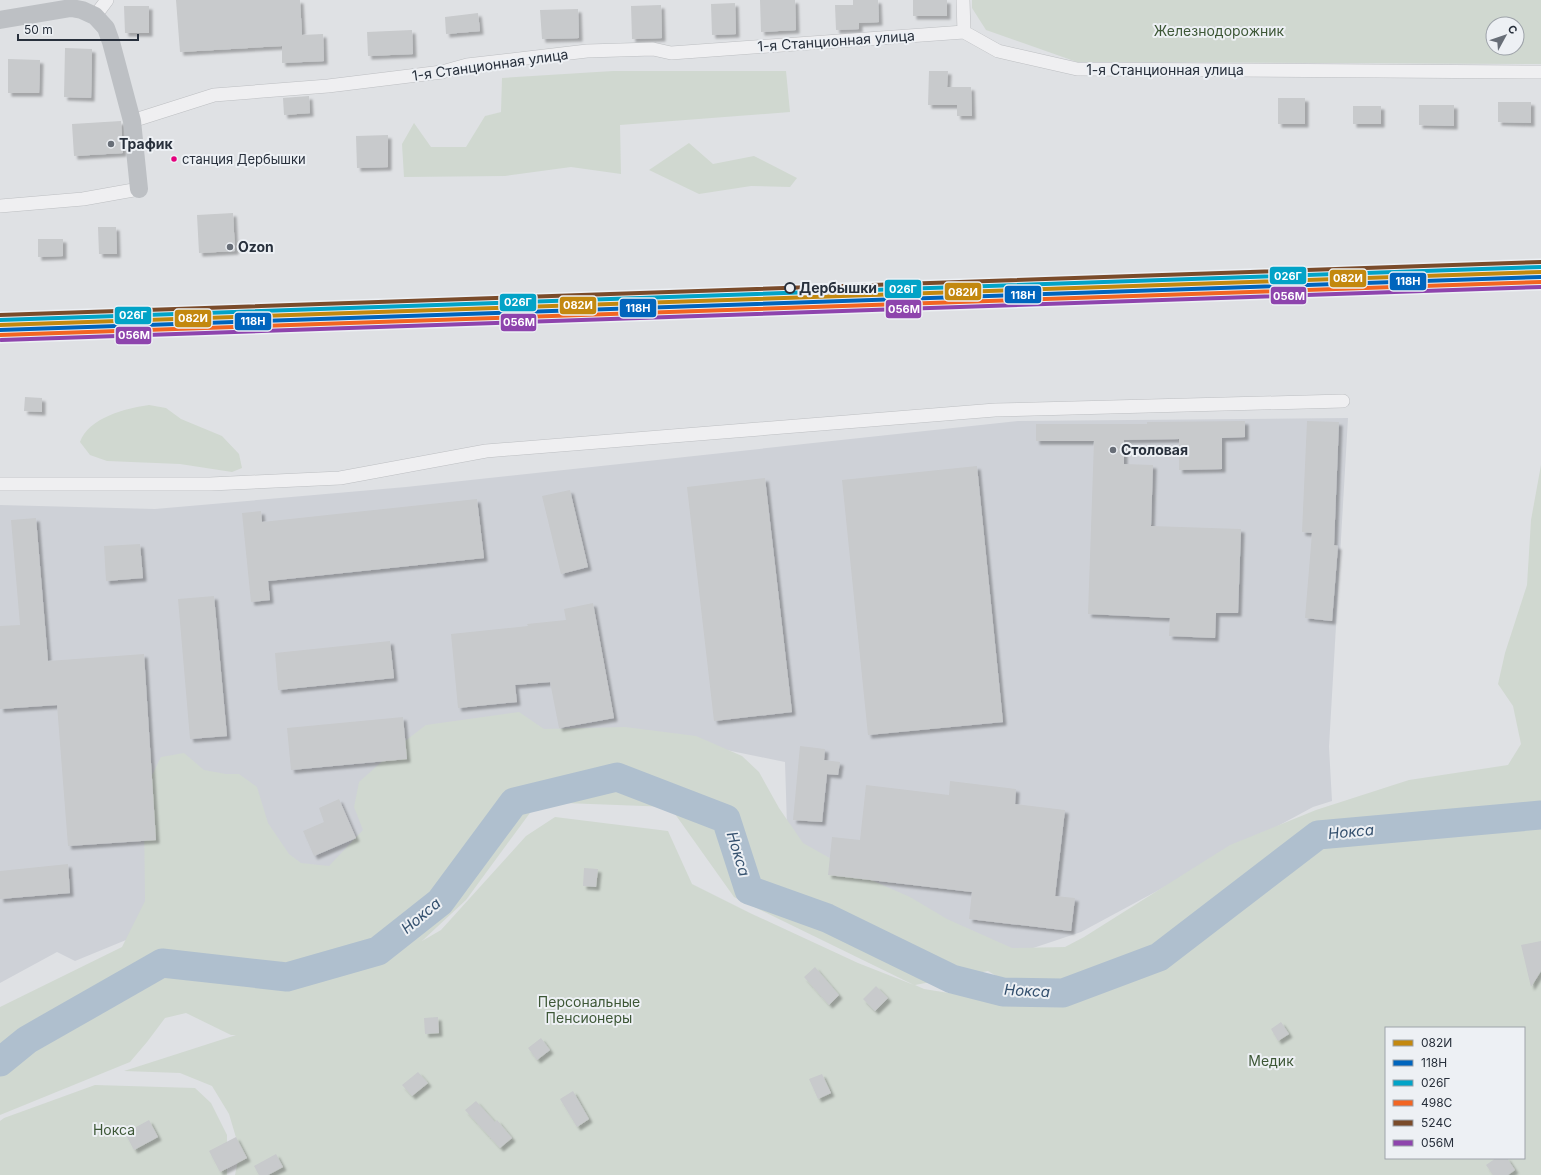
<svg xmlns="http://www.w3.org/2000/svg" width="1541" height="1175" viewBox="0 0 1541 1175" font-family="Inter,sans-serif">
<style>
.built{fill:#ced1d7}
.green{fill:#d0d8d0;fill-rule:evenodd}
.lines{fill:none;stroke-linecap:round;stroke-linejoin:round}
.river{stroke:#afbfce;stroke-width:29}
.building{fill:#c8cacc;filter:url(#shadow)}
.street-casing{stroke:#bdbfc2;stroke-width:14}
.street{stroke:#efeff1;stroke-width:13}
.secondary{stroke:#bdc0c4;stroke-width:18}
.rail-1-casing{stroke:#edf0f4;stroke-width:7}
.rail-2-casing{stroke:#edf0f4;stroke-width:7}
.rail-3-casing{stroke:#edf0f4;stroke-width:7}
.rail-4-casing{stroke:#edf0f4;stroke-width:7}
.rail-5-casing{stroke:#edf0f4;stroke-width:7}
.rail-6-casing{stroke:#edf0f4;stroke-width:7}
.rail-1{stroke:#c3880f;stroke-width:4}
.rail-2{stroke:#0065bd;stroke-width:4}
.rail-3{stroke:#02a3c7;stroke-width:4}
.rail-4{stroke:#f26522;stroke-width:4}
.rail-5{stroke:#7a4b2a;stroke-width:4}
.rail-6{stroke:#8e44ad;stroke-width:4}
.poi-dot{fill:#686e77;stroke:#edf0f4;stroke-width:1.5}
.bus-dot{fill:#e5007d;stroke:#edf0f4;stroke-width:1.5}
.stop-dot{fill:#edf0f4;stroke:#28303c;stroke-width:2}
.labels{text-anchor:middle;stroke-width:4;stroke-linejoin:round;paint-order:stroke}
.bus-label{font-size:13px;fill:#28303c;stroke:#edf0f4;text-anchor:start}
.park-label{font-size:14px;fill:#3d5736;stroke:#edf0f4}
.street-label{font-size:14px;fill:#28303c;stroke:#edf0f4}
.poi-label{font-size:14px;font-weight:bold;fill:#28303c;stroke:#edf0f4;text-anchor:start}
.stop-label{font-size:14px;font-weight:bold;fill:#28303c;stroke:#edf0f4;text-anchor:start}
.water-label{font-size:15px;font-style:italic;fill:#34506e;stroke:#edf0f4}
.line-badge{stroke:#edf0f4;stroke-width:1.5}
.badge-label{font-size:11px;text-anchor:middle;font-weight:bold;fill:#fff}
</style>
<defs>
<filter id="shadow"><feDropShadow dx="3.5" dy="3.5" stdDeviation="1" flood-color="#0004"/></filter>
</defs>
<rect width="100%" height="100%" fill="#dfe1e4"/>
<path class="built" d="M 1348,418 L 1329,747 L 1332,801 L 1313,807 L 1081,932 L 1003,958 L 788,858 L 785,762 L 634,731 L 330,873 L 160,926 L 75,961 L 57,952 L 0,983 L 0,505 L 155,509 L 406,487 L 1018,421 Z"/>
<path class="green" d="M 972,0 L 1541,0 L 1541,64 L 1077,62 L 986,30 L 972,8 ZM 1493,24 L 1517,24 L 1517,48 L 1493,48 Z
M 613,71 L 786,71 L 790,112 L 620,125 L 621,174 L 571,167 L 505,176 L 404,177 L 402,144 L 414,123 L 431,147 L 466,147 L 485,116 L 501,112 L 502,78 Z
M 689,143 L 713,164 L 754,156 L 797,178 L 790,187 L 751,186 L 699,194 L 649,170 Z
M 149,405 L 166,408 L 181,419 L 222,436 L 239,454 L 242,468 L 232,472 L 180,464 L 107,461 L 90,455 L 80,442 C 88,418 126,408 149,405 Z
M 1541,465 L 1541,1175 L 235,1175 L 240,1151 L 229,1114 L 212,1086 L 180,1073 L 124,1071 L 236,1035 L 231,1035 L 186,1013 L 165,1018 L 147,1042 L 130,1062 L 0,1115 L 0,1007 L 122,947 L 145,901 L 144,815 L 149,781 L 161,757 L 184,753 L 204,770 L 226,774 L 239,774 L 257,787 L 268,823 L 289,854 L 301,863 L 329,866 L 363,830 L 354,807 L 359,782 L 405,741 L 426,725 L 519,712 L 544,729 L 625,727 L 696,736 L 742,756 L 759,772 L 779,808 L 803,843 L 860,875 L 910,897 L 947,919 L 1012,948 L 1065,947 L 1084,937 L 1230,845 L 1316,810 L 1409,780 L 1508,765 L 1521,744 L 1513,706 L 1498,684 L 1505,653 L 1527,585 L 1531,520 ZM 538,802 L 670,807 L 734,897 L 914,985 L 858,963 L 752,914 L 692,884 L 668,831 L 555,817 L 526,836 L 441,930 L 422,941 L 466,900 ZM 988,971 L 1038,1001 L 1011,1003 L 924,989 L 915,985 ZM 1386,1028 L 1524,1028 L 1524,1158 L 1386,1158 Z
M 95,1085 L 195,1088 L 211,1103 L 227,1135 L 227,1175 L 0,1175 L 0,1121 L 4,1118 Z"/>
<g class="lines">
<path class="river" d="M 0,1062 L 27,1040 L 162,963 L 287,977 L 378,951 L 440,902 L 514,802 L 617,777 L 726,819 L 749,890 L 827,918 L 952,979 L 1003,992 L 1063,993 L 1159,957 L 1318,835 L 1541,815"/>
</g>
<path class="building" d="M 176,0 L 300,0 L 302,35 L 323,34 L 324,61 L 282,63 L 282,46 L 180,52 Z
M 760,0 L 795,0 L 796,30 L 761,32 Z
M 853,0 L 878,0 L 879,22 L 859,23 L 859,29 L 836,30 L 835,5 L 853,5 Z
M 913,0 L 947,0 L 947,16 L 913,16 Z
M 735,3 L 736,34 L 712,35 L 711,4 Z
M 661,5 L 662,38 L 632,39 L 631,6 Z
M 124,6 L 149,6 L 149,33 L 125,33 Z
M 578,9 L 579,38 L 542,39 L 540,10 Z
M 478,13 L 480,31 L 446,34 L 445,17 Z
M 412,30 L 413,54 L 368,56 L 367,32 Z
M 65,48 L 92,49 L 91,98 L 64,97 Z
M 8,59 L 40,60 L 39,93 L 8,93 Z
M 929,71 L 948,71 L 947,87 L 971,87 L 972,116 L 957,116 L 957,105 L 928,105 Z
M 309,96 L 310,113 L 284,115 L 283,98 Z
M 1278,98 L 1305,98 L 1305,124 L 1278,124 Z
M 1498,102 L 1531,102 L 1531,123 L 1498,122 Z
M 1419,105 L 1454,105 L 1454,126 L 1419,125 Z
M 1353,106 L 1381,106 L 1381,124 L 1353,124 Z
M 121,121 L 123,153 L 74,156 L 72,124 Z
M 388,135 L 388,167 L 357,168 L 356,136 Z
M 233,213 L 235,251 L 199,253 L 197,215 Z
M 98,227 L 116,227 L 117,254 L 99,254 Z
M 38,239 L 63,239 L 63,256 L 38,257 Z
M 25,397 L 42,398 L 42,412 L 24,411 Z
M 1245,421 L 1245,437 L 1222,438 L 1222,469 L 1179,470 L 1179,439 L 1124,440 L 1124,464 L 1153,465 L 1151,526 L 1241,529 L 1238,613 L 1216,613 L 1215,638 L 1169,636 L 1170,618 L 1088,614 L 1094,441 L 1036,441 L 1036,424 L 1147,424 L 1147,422 Z
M 1307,421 L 1339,422 L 1334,545 L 1338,546 L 1332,621 L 1305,618 L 1312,533 L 1302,532 Z
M 977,466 L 1003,722 L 868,735 L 842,480 Z
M 765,478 L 792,712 L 714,721 L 687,487 Z
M 570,490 L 588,567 L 561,574 L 542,496 Z
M 477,499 L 484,558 L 268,581 L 270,600 L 251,602 L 242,513 L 261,511 L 262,522 Z
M 36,518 L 48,661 L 144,654 L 156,840 L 68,846 L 57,705 L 0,709 L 0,626 L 20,625 L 11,520 Z
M 140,544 L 143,578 L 106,581 L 104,546 Z
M 214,596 L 227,736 L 190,739 L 178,599 Z
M 593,603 L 614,718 L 559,728 L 550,682 L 515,685 L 517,702 L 458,708 L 451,634 L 528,626 L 527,624 L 566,620 L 564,609 Z
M 390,641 L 394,678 L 278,690 L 275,653 Z
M 403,717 L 407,759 L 291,770 L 287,728 Z
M 800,746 L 825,749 L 824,760 L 840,762 L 838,775 L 827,774 L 822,822 L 793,820 Z
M 950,781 L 1016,789 L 1015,804 L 1065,810 L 1055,896 L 1075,898 L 1071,931 L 969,919 L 972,892 L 828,875 L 832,837 L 860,840 L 866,785 L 949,795 Z
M 339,799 L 356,838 L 314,856 L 303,831 L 324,822 L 319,808 Z
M 68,864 L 70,893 L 0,899 L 0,871 Z
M 584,868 L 598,869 L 596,887 L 583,886 Z
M 1541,941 L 1541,971 L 1531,987 L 1521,945 Z
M 815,967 L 839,995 L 829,1005 L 804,977 Z
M 876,986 L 888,998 L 875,1011 L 863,999 Z
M 438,1017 L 439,1033 L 425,1034 L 424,1018 Z
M 1281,1022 L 1289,1034 L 1278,1041 L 1271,1029 Z
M 541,1038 L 550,1050 L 537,1060 L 528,1048 Z
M 418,1072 L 428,1083 L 412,1096 L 402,1085 Z
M 822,1074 L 831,1093 L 818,1099 L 809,1079 Z
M 573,1091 L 589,1119 L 577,1127 L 560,1099 Z
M 476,1101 L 495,1122 L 497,1120 L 512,1138 L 500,1148 L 465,1110 Z
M 149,1120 L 158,1137 L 134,1150 L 125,1133 Z
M 236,1137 L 247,1158 L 220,1172 L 209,1151 Z
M 276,1154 L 283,1167 L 268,1175 L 259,1175 L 254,1166 Z
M 1496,1158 L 1507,1158 L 1515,1170 L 1508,1175 L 1493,1175 L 1486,1165 Z"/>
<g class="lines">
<defs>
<path id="street" d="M 963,0 L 964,32
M 95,16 L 107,0
M 132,121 L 214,95 L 328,86 L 442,72 L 467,65 L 587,51 L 653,49 L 671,53 L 964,32 L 998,51 L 1077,69 L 1541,72
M 0,206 L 83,199 L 139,189
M 0,484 L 210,484 L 340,478 L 486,451 L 995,410 L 1343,401"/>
</defs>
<use href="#street" class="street-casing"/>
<use href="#street" class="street"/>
<path class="secondary" d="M 0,20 L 71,8 L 82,10 L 95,16 L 106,28 L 111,42 L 132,121 L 139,189"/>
<defs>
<path id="rail-1" d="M 0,325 L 1541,272"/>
<path id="rail-2" d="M 0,330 L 1541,277"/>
<path id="rail-3" d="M 0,320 L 1541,267"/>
<path id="rail-4" d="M 0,335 L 1541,282"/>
<path id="rail-5" d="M 0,315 L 1541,262"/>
<path id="rail-6" d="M 1,340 L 1541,287"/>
</defs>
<use href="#rail-1" class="rail-1-casing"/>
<use href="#rail-2" class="rail-2-casing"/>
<use href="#rail-3" class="rail-3-casing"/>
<use href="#rail-4" class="rail-4-casing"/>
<use href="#rail-5" class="rail-5-casing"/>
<use href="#rail-6" class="rail-6-casing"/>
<use href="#rail-1" class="rail-1"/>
<use href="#rail-2" class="rail-2"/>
<use href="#rail-3" class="rail-3"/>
<use href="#rail-4" class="rail-4"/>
<use href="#rail-5" class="rail-5"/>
<use href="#rail-6" class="rail-6"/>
</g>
<g class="poi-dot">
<circle cx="111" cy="144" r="4"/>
<circle cx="230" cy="247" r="4"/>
<circle cx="1113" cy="450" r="4"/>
</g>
<circle class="bus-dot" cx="174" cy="159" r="3.5"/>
<circle class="stop-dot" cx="790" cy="288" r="5"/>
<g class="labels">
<g class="bus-label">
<text x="182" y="164">станция Дербышки</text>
</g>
<g class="park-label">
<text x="1219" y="36">Железнодорожник</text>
<text x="589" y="1007">Персональные<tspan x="589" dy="16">Пенсионеры</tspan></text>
<text x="1271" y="1066">Медик</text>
<text x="114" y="1135">Нокса</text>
</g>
<g class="street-label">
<text transform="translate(836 41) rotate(-4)" y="5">1-я Станционная улица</text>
<text transform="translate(490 65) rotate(-8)" y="5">1-я Станционная улица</text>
<text x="1165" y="75">1-я Станционная улица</text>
</g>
<g class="poi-label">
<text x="119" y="149">Трафик</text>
<text x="238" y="252">Ozon</text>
<text x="1121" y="455">Столовая</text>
</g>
<g class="stop-label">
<text x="799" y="293">Дербышки</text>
</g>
<g class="water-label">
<text transform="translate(1351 832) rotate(-5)" y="5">Нокса</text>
<text transform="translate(738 854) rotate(73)" y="5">Нокса</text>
<text transform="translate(421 916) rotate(-40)" y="5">Нокса</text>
<text transform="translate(1027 991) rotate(3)" y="5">Нокса</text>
</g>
</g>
<g class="line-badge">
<rect x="1269" y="266" width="38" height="19" rx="4" fill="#02a3c7"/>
<rect x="1329" y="269" width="38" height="19" rx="4" fill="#c3880f"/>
<rect x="1389" y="272" width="38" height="19" rx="4" fill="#0065bd"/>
<rect x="884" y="279" width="38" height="20" rx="4" fill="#02a3c7"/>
<rect x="944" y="282" width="38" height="19" rx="4" fill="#c3880f"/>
<rect x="1004" y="285" width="38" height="19" rx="4" fill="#0065bd"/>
<rect x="1270" y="286" width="37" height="19" rx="4" fill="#8e44ad"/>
<rect x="499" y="293" width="38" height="19" rx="4" fill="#02a3c7"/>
<rect x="559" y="296" width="38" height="19" rx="4" fill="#c3880f"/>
<rect x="619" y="298" width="38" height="20" rx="4" fill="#0065bd"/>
<rect x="885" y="299" width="37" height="20" rx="4" fill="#8e44ad"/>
<rect x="114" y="306" width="38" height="19" rx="4" fill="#02a3c7"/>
<rect x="174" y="309" width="38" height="19" rx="4" fill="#c3880f"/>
<rect x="234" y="312" width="38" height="19" rx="4" fill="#0065bd"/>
<rect x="500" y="313" width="37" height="19" rx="4" fill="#8e44ad"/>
<rect x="115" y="326" width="37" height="19" rx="4" fill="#8e44ad"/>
</g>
<g class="badge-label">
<text x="1288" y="280">026Г</text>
<text x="1348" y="282">082И</text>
<text x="1408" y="285">118Н</text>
<text x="903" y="293">026Г</text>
<text x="963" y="296">082И</text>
<text x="1023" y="299">118Н</text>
<text x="1289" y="300">056М</text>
<text x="518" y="306">026Г</text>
<text x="578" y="309">082И</text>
<text x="638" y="312">118Н</text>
<text x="904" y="313">056М</text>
<text x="133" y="319">026Г</text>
<text x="193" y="322">082И</text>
<text x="253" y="325">118Н</text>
<text x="519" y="326">056М</text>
<text x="134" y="339">056М</text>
</g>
<rect x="1385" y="1027" width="140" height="132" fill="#edf0f4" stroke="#9ea3aa"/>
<rect x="1393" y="1040" width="20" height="6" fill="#c3880f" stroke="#9ea3aa"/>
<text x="1421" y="1047" font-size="12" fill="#28303c">082И</text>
<rect x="1393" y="1060" width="20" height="6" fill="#0065bd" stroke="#9ea3aa"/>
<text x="1421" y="1067" font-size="12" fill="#28303c">118Н</text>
<rect x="1393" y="1080" width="20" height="6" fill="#02a3c7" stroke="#9ea3aa"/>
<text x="1421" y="1087" font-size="12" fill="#28303c">026Г</text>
<rect x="1393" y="1100" width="20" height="6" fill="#f26522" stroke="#9ea3aa"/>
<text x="1421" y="1107" font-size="12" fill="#28303c">498С</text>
<rect x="1393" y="1120" width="20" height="6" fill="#7a4b2a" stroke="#9ea3aa"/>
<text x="1421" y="1127" font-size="12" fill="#28303c">524С</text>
<rect x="1393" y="1140" width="20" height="6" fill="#8e44ad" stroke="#9ea3aa"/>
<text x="1421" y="1147" font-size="12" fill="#28303c">056М</text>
<g transform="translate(1505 36) rotate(50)"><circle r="19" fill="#edf0f4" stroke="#9ea3aa"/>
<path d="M0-3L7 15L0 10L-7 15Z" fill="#686e77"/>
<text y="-6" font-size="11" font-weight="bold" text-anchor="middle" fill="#28303c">С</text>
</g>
<path d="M18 34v6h120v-6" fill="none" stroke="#28303c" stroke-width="2"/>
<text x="24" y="34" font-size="12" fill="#28303c" stroke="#edf0f4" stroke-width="3" paint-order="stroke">50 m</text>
</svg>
